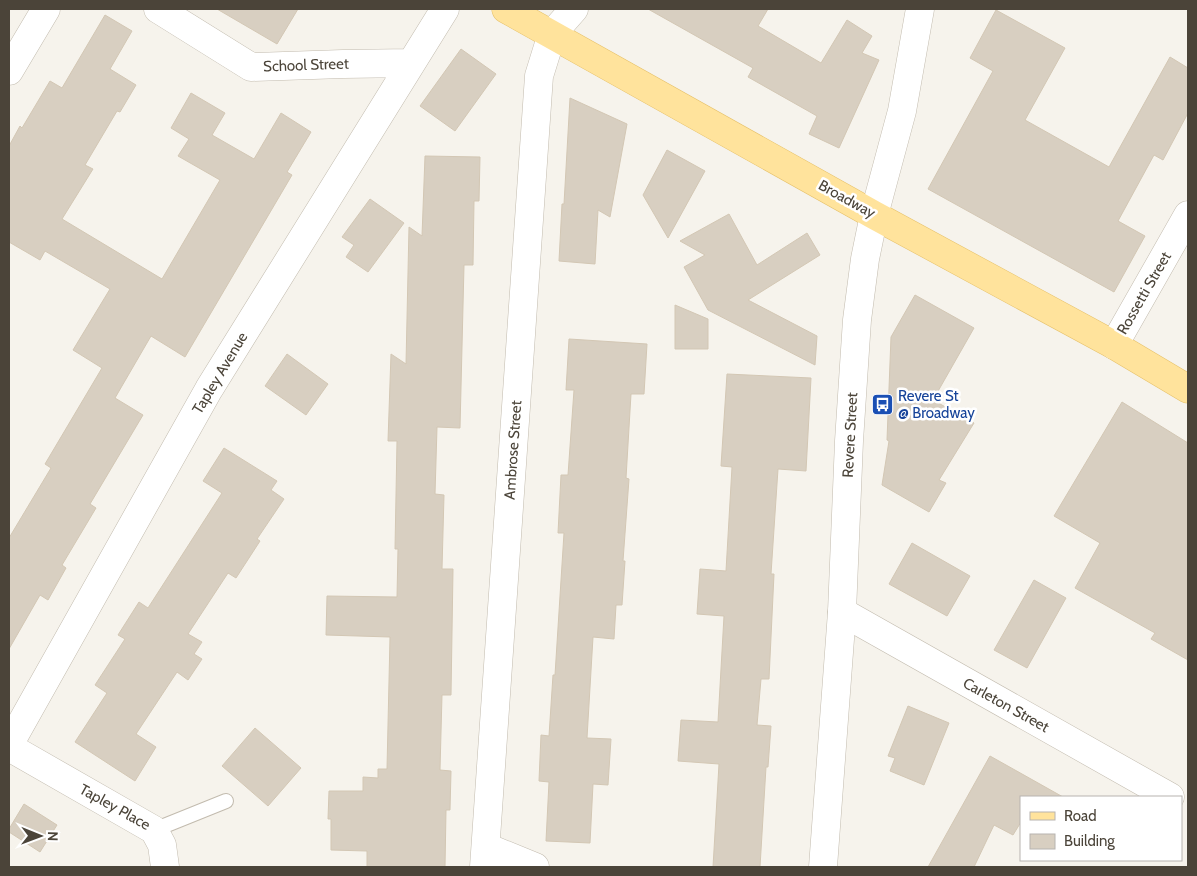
<svg xmlns="http://www.w3.org/2000/svg" width="1197" height="876" viewBox="0 0 1197 876" font-family="Cabin,sans-serif">
<style>
.building{fill:#d8cfc1;stroke:#d3c7b4}
.lines{fill:none;stroke-linecap:round;stroke-linejoin:round}
.service-casing{stroke:#c2bbae;stroke-width:16}
.minor-casing{stroke:#c2bbae;stroke-width:29}
.tertiary-casing{stroke:#c2bbae;stroke-width:29}
.primary-casing{stroke:#e6c16a;stroke-width:29}
.service{stroke:#fff;stroke-width:14}
.minor{stroke:#fff;stroke-width:28}
.tertiary{stroke:#fff;stroke-width:28}
.primary{stroke:#ffe39c;stroke-width:28}
.labels{text-anchor:middle;stroke-width:5;stroke-linejoin:round;paint-order:stroke}
.street-label{font-size:15px;fill:#4b4439;stroke:#fff}
.transit-label{font-size:15px;fill:#164399;stroke:#fff;text-anchor:start}
</style>
<rect width="100%" height="100%" fill="#f6f3ec"/>
<path class="building" d="M 217,9 L 298,9 L 277,44 Z
M 648,9 L 768,9 L 758,26 L 821,63 L 847,20 L 872,36 L 862,53 L 879,60 L 839,148 L 809,134 L 817,116 L 748,77 L 753,68 Z
M 996,10 L 1065,48 L 1025,120 L 1109,167 L 1170,57 L 1188,68 L 1188,113 L 1163,160 L 1154,155 L 1118,221 L 1145,236 L 1114,292 L 928,189 L 993,71 L 970,58 Z
M 105,15 L 132,31 L 110,69 L 136,85 L 120,112 L 117,111 L 85,165 L 93,169 L 62,219 L 162,279 L 220,180 L 178,156 L 189,139 L 171,128 L 191,93 L 225,113 L 212,135 L 254,159 L 281,113 L 311,132 L 287,172 L 292,175 L 185,357 L 151,336 L 115,398 L 143,415 L 90,504 L 96,508 L 62,565 L 66,568 L 48,600 L 40,595 L 9,649 L 9,538 L 51,468 L 45,464 L 102,368 L 73,350 L 110,289 L 45,251 L 40,260 L 9,242 L 9,146 L 20,126 L 22,128 L 50,81 L 62,88 Z
M 461,49 L 496,74 L 455,131 L 420,106 Z
M 570,98 L 627,124 L 610,217 L 598,210 L 595,264 L 559,261 L 562,204 L 564,204 Z
M 667,150 L 705,171 L 668,238 L 643,195 Z
M 425,156 L 480,157 L 479,201 L 474,201 L 473,265 L 464,265 L 460,428 L 437,427 L 435,494 L 444,495 L 442,569 L 453,569 L 451,695 L 442,695 L 440,770 L 451,771 L 450,810 L 446,810 L 445,867 L 367,867 L 367,851 L 331,850 L 331,819 L 328,819 L 329,791 L 363,791 L 363,777 L 378,778 L 378,769 L 387,769 L 390,637 L 326,635 L 327,596 L 397,597 L 398,549 L 395,549 L 397,441 L 388,441 L 391,354 L 406,364 L 409,227 L 422,236 Z
M 370,199 L 404,223 L 368,272 L 346,257 L 354,245 L 342,237 Z
M 729,214 L 757,265 L 807,233 L 820,255 L 748,300 L 817,336 L 815,365 L 708,310 L 684,267 L 705,255 L 680,241 Z
M 915,295 L 974,328 L 933,400 L 974,423 L 939,480 L 946,483 L 929,512 L 882,485 L 889,441 L 887,440 L 891,337 Z
M 675,305 L 708,319 L 708,349 L 675,349 Z
M 569,339 L 647,344 L 644,394 L 631,394 L 626,478 L 629,479 L 623,561 L 625,561 L 622,605 L 616,605 L 614,639 L 593,637 L 587,738 L 611,739 L 608,785 L 593,784 L 590,843 L 546,841 L 549,782 L 539,781 L 541,735 L 549,736 L 553,675 L 555,675 L 564,533 L 558,533 L 561,475 L 568,475 L 574,390 L 566,390 Z
M 287,354 L 328,384 L 306,415 L 265,386 Z
M 727,374 L 811,378 L 806,471 L 778,469 L 771,574 L 774,574 L 769,679 L 761,679 L 757,725 L 771,726 L 768,767 L 766,767 L 760,867 L 713,867 L 719,764 L 678,761 L 681,720 L 718,722 L 724,616 L 697,614 L 700,569 L 726,571 L 732,467 L 721,466 Z
M 1122,402 L 1188,443 L 1188,660 L 1151,639 L 1155,633 L 1075,588 L 1100,543 L 1054,516 Z
M 224,448 L 277,481 L 271,490 L 284,499 L 257,539 L 260,541 L 236,578 L 228,573 L 188,634 L 202,642 L 194,654 L 202,659 L 188,680 L 177,672 L 136,734 L 156,747 L 135,781 L 75,742 L 107,693 L 95,685 L 125,639 L 118,635 L 139,602 L 148,608 L 222,493 L 203,481 Z
M 912,543 L 970,576 L 947,616 L 889,584 Z
M 1034,580 L 1066,598 L 1027,668 L 994,650 Z
M 908,706 L 949,723 L 924,785 L 890,771 L 895,758 L 888,756 Z
M 255,728 L 301,768 L 268,806 L 222,766 Z
M 990,756 L 1063,797 L 1021,797 L 1021,822 L 1013,835 L 994,825 L 974,867 L 928,867 Z
M 24,804 L 57,825 L 40,852 L 9,832 L 9,829 Z"/>
<g class="lines">
<defs>
<path id="service" d="M 154,830 L 226,801"/>
<path id="minor" d="M 158,9 L 251,67 L 343,64 L 411,63
M 9,71 L 46,9
M 1114,345 L 1188,215
M 842,612 L 1170,797
M 9,745 L 209,389 L 445,9
M 9,747 L 154,830 L 162,845 L 165,867
M 486,847 L 535,867
M 484,867 L 539,76 L 552,34"/>
<path id="tertiary" d="M 552,34 L 574,9
M 823,867 L 842,612 L 849,441 L 857,320 L 865,259 L 874,215 L 902,111 L 920,9"/>
<path id="primary" d="M 506,9 L 874,215 L 1114,345 L 1188,389"/>
</defs>
<use href="#service" class="service-casing"/>
<use href="#minor" class="minor-casing"/>
<use href="#tertiary" class="tertiary-casing"/>
<use href="#primary" class="primary-casing"/>
<use href="#service" class="service"/>
<use href="#minor" class="minor"/>
<use href="#tertiary" class="tertiary"/>
<use href="#primary" class="primary"/>
</g>
<defs>
<symbol id="bus-square" viewBox="-11 -11 22 22"><rect x="-9" y="-9" width="18" height="18" rx="4" fill="#1a4fb4" stroke="#fff"/><path d="M-5-6H5V4H4V6H2V4H-2V6H-4V4H-5ZM-3.5-4V0h7V-4ZM-3.5 1.2v1.5H-2V1.2ZM2 1.2v1.5H3.5V1.2Z" fill="#fff"/></symbol>
</defs>
<g fill-rule="evenodd">
<use href="#bus-square" x="870" y="392" width="25" height="25"/>
</g>
<g class="labels">
<g class="street-label">
<text transform="translate(306 65) rotate(-2)" y="5">School Street</text>
<text transform="translate(847 199) rotate(29)" y="5">Broadway</text>
<text transform="translate(1144 293) rotate(-60)" y="5">Rossetti Street</text>
<text transform="translate(220 373) rotate(-59)" y="5">Tapley Avenue</text>
<text transform="translate(850 435) rotate(-87)" y="5">Revere Street</text>
<text transform="translate(513 450) rotate(-86)" y="5">Ambrose Street</text>
<text transform="translate(1006 705) rotate(29)" y="5">Carleton Street</text>
<text transform="translate(115 807) rotate(29)" y="5">Tapley Place</text>
</g>
<g class="transit-label">
<text x="898" y="401">Revere St<tspan x="898" dy="17">@ Broadway</tspan></text>
</g>
</g>
<rect width="1197" height="876" fill="none" stroke="#4b4439" stroke-width="20"/>
<rect x="1020" y="796" width="162" height="65" fill="#ffffff" stroke="#b7b4b0"/>
<rect x="1030" y="812" width="25" height="8" fill="#ffe39c" stroke="#b7b4b0"/>
<text x="1064" y="821" font-size="15" fill="#4b4439">Road</text>
<rect x="1030" y="834" width="25" height="15" fill="#d8cfc1" stroke="#b7b4b0"/>
<text x="1064" y="846" font-size="15" fill="#4b4439">Building</text>
<g transform="translate(40 836) rotate(91)" stroke="#ffffff" stroke-width="4" paint-order="stroke">
<path d="M0-4L9 19L0 12L-9 19Z" fill="#4b4439"/>
<text y="-8" font-size="14" font-weight="bold" text-anchor="middle" fill="#4b4439">N</text>
</g>
</svg>
